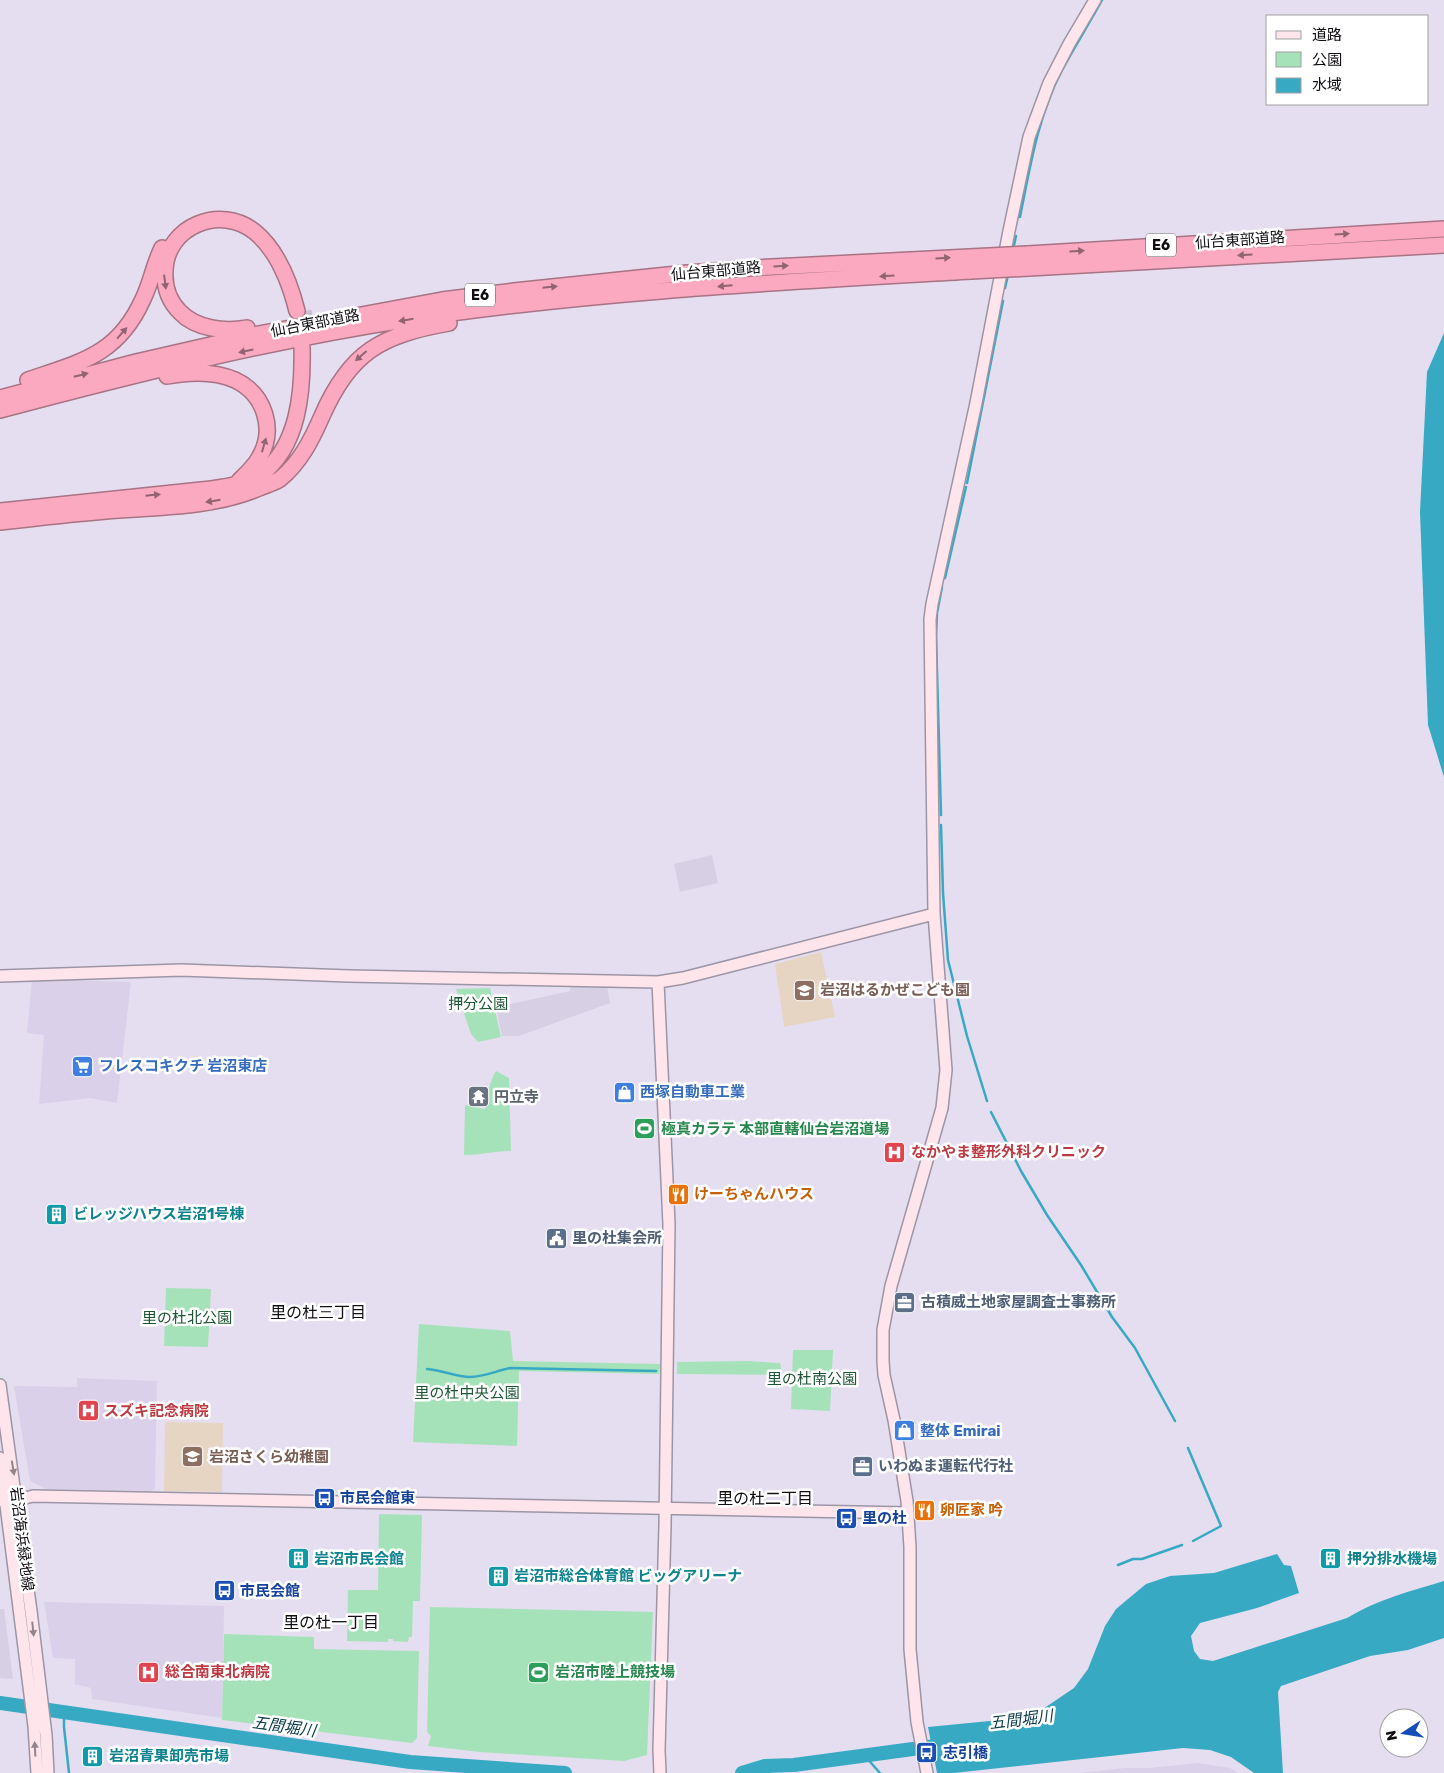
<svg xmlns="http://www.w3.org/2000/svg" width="1444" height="1773" viewBox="0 0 1444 1773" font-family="Rubik,'Noto Sans JP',sans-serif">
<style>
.built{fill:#dad0e9}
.industrial{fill:#d7d0e5}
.education{fill:#e6d5c3}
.green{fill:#a6e2b9}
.water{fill:#37a9c3}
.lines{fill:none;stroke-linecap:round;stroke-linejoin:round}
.stream{stroke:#37a9c3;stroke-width:2.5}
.river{stroke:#37a9c3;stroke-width:14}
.highway-tunnel{stroke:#c5bfcf;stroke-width:15;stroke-dasharray:15 8;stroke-linecap:butt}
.secondary-casing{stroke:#9c95a6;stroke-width:14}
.highway-casing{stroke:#a87384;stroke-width:18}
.secondary{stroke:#fee5ec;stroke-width:11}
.highway{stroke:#faa9c0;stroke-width:15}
.highway-bridge-casing{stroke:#a87384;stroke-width:18;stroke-linecap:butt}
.highway-bridge{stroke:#faa9c0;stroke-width:15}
.oneway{fill:#916373}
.oneway2{fill:#93848b}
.labels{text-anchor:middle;stroke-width:5;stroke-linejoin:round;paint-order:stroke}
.shield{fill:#fff;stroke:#58565a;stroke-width:1}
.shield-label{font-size:14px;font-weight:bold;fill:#110e14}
.street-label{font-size:15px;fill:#110e14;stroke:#fff}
.education-label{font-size:15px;font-weight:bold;fill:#785e54;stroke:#fff;text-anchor:start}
.park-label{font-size:15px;fill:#1d5635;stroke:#fff}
.shop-label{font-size:15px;font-weight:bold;fill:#366cbe;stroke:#fff;text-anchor:start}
.worship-label{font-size:15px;font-weight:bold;fill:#5b616d;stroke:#fff;text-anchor:start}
.leisure-label{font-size:15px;font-weight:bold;fill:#27864d;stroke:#fff;text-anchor:start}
.health-label{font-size:15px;font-weight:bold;fill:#be3a42;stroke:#fff;text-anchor:start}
.food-label{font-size:15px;font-weight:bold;fill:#c56008;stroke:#fff;text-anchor:start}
.culture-label{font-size:15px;font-weight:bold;fill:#0d838f;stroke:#fff;text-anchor:start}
.service-label{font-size:15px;font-weight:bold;fill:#4e5e75;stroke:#fff;text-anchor:start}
.transit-label{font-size:15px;font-weight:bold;fill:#164399;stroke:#fff;text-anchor:start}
.neighbourhood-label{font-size:16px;fill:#110e14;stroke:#fff}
.water-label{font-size:16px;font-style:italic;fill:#0a3d48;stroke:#fff}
</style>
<rect width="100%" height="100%" fill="#e5def0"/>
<path class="built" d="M 32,979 L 131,982 L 117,1103 L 90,1098 L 39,1104 L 44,1035 L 27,1033 Z
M 77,1378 L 157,1381 L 155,1488 L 151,1491 L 46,1489 L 30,1481 L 14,1386 L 77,1387 Z
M 44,1602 L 224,1606 L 222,1718 L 92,1699 L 91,1688 L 75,1684 L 75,1659 L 53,1658 Z
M 1198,1763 L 1230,1768 L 1238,1773 L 1079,1773 L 1125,1768 L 1150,1768 Z"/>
<path class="industrial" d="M 712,855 L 718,883 L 680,892 L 674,864 Z
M 570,985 L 607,986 L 610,1003 L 519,1036 L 502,1036 L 496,1007 L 570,991 Z
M 0,1609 L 4,1609 L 13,1679 L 0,1678 Z"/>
<path class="education" d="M 821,952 L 835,1017 L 784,1027 L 775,964 Z
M 165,1422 L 223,1423 L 222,1492 L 164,1491 Z"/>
<path class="green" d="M 490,988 L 501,1037 L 478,1042 L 471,1034 L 456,989 Z
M 496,1071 L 509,1078 L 511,1151 C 495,1151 481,1155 464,1155 L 465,1105 L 485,1109 C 487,1097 490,1080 496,1071 Z
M 166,1288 L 211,1289 L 208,1347 L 164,1346 Z
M 419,1324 L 510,1331 L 513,1361 L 660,1364 L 659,1374 L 519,1371 L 517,1446 L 413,1442 Z
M 793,1350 L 833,1350 L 830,1411 L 791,1409 Z
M 748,1361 L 780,1363 L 782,1375 L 677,1374 L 677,1362 Z
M 379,1514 L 422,1515 L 420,1601 L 413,1601 L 412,1637 L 409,1637 L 408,1642 L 393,1641 L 393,1639 L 388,1639 L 388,1642 L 347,1641 L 348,1590 L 378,1590 Z
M 430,1607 L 653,1612 L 647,1755 L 624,1761 L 480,1752 L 428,1746 L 431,1736 L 427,1732 Z
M 224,1634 L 314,1637 L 314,1649 L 419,1651 L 417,1738 L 412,1743 L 222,1720 Z"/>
<path class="water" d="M 1444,333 L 1444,777 L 1428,725 L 1420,512 L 1427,372 Z
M 1277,1554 L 1284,1565 L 1291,1566 L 1299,1593 L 1257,1608 L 1200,1623 L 1191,1636 L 1194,1651 L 1200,1659 L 1213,1661 L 1347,1618 C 1376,1600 1411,1591 1444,1581 L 1444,1638 L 1408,1650 L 1370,1656 L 1281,1686 L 1278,1692 L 1283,1773 L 1254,1773 L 1231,1757 L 1210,1750 L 1183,1748 L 954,1773 L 937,1773 L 928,1727 L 1031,1717 L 1074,1688 L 1088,1669 L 1105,1626 L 1116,1609 L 1146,1584 L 1170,1576 L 1214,1573 Z"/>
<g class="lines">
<path class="stream" d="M 1020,217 C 1030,167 1038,116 1062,70 C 1075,46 1089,24 1102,0
M 1013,250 L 1016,236
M 1005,288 L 1008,275
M 967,483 L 1003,301
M 945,578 L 966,487
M 941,815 L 936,636 L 937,613 L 942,587
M 941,825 L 943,893 L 948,960 L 967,1036 L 987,1101
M 991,1112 L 1021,1171 L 1047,1215 L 1081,1265 L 1112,1317 L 1135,1348 L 1175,1421
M 427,1369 C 442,1370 456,1377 470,1377 C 484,1377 496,1371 510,1368 L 656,1371
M 1188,1448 L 1221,1526 L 1193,1541
M 1118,1565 L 1133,1559 L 1142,1559 L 1182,1545
M 64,1711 L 64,1727 L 69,1773
M 864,1755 L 880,1773
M 765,1766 L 769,1773"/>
<path class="river" d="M 0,1703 L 410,1762 L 565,1773
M 742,1773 L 765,1766 L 794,1765 L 950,1744"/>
<path class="highway-tunnel" d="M 304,311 L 310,345"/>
<defs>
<path id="secondary" d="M 0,976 L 181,970 L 349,976 L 658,982 L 683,978 L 934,914
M 658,982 L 669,1224 L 665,1525 L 659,1750 L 660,1773
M 0,1385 L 31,1611 L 46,1735 L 48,1773
M 0,1458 L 34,1726 L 37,1773
M 5,1503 L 33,1496 L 908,1513
M 927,1773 L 917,1722 L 910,1649 L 910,1547 L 907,1501 L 894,1420 L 884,1375 L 883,1361 L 883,1330 L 891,1286 L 942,1108 L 946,1070 L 934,914 L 930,619 L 932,604 L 976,403 L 1009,231 L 1029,137 L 1049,83 L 1069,44 L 1095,0"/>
<path id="highway" d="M 1028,254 L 1444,229
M 1029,268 L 1444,245
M 247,328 C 225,332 196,329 180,312 C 169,301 164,287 165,271 C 166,226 221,204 255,232 C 278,251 290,283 297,311
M 167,376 C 189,372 215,371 235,380 C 265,394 276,430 259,458 C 254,467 246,474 239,481
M 28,380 C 81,362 118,355 143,299 C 151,283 154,264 162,248
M 0,398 L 136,362 L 254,335 L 442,300 L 514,291 L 687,273 L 754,268 L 969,257
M 0,410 C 135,374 272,340 410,319 C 596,291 783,282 971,271
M 0,511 L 211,489 C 227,487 247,484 260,475 C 299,447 303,391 302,347
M 0,522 C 35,518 71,514 106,511 C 157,507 212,508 259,488 C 266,485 274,483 280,479 C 300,463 312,439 322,416 C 350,352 381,335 449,323"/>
</defs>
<use href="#secondary" class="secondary-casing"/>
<use href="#highway" class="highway-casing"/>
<use href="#secondary" class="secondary"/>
<use href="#highway" class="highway"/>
<defs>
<path id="highway-bridge" d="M 969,257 L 1028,254
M 971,271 L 1029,268"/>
</defs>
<use href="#highway-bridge" class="highway-bridge-casing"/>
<use href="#highway-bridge" class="highway-bridge"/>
</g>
<defs><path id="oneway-solid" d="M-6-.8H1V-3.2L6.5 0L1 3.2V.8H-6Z" transform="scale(1.25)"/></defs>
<g class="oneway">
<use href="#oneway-solid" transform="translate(1342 234) rotate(-3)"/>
<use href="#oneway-solid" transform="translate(1077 251) rotate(-4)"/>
<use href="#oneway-solid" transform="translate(1245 255) rotate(177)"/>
<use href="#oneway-solid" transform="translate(943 258) rotate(-3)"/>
<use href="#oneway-solid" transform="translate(781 266) rotate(-3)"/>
<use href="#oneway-solid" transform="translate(887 276) rotate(177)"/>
<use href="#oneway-solid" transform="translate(165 282) rotate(83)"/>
<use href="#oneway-solid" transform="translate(725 286) rotate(175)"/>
<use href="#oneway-solid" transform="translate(550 287) rotate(-6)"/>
<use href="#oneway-solid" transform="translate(406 320) rotate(171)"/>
<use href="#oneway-solid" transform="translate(122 333) rotate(-48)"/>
<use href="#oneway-solid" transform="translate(246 351) rotate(168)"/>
<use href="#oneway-solid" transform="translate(361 356) rotate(139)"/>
<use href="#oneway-solid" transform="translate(81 375) rotate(-14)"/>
<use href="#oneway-solid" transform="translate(264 445) rotate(-74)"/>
<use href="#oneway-solid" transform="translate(153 495) rotate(-6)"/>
<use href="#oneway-solid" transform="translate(213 501) rotate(171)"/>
</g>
<g class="oneway2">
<use href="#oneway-solid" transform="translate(13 1468) rotate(81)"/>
<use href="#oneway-solid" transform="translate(33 1629) rotate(84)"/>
<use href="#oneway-solid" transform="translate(35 1749) rotate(-93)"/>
</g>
<defs>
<symbol id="school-square" viewBox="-11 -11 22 22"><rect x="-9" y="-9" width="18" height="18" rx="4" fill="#8d6e63" stroke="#fff"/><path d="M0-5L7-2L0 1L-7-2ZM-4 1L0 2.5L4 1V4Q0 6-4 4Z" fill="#fff"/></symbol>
<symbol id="supermarket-square" viewBox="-11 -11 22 22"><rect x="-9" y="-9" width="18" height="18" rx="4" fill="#3f7fe0" stroke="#fff"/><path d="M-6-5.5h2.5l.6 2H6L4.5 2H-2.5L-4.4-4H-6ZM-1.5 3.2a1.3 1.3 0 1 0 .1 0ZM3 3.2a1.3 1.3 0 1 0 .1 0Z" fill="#fff"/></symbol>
<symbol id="shop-square" viewBox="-11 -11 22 22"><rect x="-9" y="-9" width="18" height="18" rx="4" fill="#3f7fe0" stroke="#fff"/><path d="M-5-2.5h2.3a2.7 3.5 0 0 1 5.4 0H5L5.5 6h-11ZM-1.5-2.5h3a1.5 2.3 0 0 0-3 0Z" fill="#fff"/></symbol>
<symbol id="temple-square" viewBox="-11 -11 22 22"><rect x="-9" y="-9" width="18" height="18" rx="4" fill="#6b7280" stroke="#fff"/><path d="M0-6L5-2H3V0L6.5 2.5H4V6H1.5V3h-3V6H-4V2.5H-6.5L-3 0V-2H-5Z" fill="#fff"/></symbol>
<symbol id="stadium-square" viewBox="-11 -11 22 22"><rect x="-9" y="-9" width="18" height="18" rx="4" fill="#2e9e5b" stroke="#fff"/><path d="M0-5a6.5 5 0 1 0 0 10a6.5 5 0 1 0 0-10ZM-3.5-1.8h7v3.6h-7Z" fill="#fff"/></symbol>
<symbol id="hospital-square" viewBox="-11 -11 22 22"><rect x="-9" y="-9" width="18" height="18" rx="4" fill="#e0444e" stroke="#fff"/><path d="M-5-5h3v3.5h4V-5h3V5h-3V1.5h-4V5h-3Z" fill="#fff"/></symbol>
<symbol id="restaurant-square" viewBox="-11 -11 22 22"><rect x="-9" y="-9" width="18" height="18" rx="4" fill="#e8710a" stroke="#fff"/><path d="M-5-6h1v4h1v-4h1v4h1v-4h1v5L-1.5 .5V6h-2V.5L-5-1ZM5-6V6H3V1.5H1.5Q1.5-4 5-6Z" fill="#fff"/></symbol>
<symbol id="building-square" viewBox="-11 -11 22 22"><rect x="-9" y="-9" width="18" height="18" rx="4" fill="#0f9aa8" stroke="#fff"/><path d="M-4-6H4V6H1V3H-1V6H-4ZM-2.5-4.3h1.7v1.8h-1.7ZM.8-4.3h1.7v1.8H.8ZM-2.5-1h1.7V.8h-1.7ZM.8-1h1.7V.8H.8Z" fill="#fff"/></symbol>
<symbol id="civic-square" viewBox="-11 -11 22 22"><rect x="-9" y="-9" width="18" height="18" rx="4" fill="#5c6f8a" stroke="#fff"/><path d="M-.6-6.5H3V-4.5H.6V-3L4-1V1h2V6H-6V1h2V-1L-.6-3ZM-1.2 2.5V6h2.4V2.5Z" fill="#fff"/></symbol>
<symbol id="office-square" viewBox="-11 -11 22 22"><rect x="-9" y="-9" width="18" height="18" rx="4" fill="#5c6f8a" stroke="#fff"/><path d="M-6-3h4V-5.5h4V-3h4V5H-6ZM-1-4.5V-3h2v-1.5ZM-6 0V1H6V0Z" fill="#fff"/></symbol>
<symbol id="bus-square" viewBox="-11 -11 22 22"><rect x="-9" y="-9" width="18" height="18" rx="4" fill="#1a4fb4" stroke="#fff"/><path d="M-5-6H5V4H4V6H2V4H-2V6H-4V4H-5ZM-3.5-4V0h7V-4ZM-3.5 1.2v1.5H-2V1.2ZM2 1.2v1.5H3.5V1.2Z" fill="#fff"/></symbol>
</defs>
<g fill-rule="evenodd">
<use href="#school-square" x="792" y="978" width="25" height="25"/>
<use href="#supermarket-square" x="70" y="1054" width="25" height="25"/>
<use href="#shop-square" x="612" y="1080" width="25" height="25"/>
<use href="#temple-square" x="466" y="1084" width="25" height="25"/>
<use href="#stadium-square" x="632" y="1116" width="25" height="25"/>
<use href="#hospital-square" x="882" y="1140" width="25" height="25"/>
<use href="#restaurant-square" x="666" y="1182" width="25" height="25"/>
<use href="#building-square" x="44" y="1202" width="25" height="25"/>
<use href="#civic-square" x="544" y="1226" width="25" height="25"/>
<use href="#office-square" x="892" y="1290" width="25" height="25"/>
<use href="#hospital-square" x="76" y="1398" width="25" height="25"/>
<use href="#shop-square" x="892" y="1418" width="25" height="25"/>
<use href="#school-square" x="180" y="1444" width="25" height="25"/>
<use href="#office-square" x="850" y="1454" width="25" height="25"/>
<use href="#bus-square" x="312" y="1486" width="25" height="25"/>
<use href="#restaurant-square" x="912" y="1498" width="25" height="25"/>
<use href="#bus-square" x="834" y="1506" width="25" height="25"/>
<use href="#building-square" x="286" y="1546" width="25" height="25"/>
<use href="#building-square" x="1318" y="1546" width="25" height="25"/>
<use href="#building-square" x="486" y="1564" width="25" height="25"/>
<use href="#bus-square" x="212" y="1578" width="25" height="25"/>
<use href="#hospital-square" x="136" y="1660" width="25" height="25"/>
<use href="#stadium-square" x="526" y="1660" width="25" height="25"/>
<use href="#bus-square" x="914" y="1740" width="25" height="25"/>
<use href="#building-square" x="80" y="1744" width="25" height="25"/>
</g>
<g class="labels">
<g class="shield">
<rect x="1146" y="233.5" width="30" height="23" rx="4"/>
<rect x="465" y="283.5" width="30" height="23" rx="4"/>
</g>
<g class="shield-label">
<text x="1161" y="250">E6</text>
<text x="480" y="300">E6</text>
</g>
<g class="street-label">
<text transform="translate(1240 240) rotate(-4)" y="5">仙台東部道路</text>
<text transform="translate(716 271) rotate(-5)" y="5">仙台東部道路</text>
<text transform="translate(315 323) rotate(-11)" y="5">仙台東部道路</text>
<text transform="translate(22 1539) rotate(83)" y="5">岩沼海浜緑地線</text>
</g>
<g class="education-label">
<text x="820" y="995">岩沼はるかぜこども園</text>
<text x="209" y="1462">岩沼さくら幼稚園</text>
</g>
<g class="park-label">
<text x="478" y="1009">押分公園</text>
<text x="187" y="1323">里の杜北公園</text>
<text x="812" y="1384">里の杜南公園</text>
<text x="467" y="1398">里の杜中央公園</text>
</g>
<g class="shop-label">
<text x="99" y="1071">フレスコキクチ 岩沼東店</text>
<text x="640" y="1097">西塚自動車工業</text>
<text x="920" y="1436">整体 Emirai</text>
</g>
<g class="worship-label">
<text x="494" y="1102">円立寺</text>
</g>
<g class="leisure-label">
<text x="661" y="1134">極真カラテ 本部直轄仙台岩沼道場</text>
<text x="555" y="1677">岩沼市陸上競技場</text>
</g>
<g class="health-label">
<text x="911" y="1157">なかやま整形外科クリニック</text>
<text x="104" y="1416">スズキ記念病院</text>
<text x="165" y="1677">総合南東北病院</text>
</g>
<g class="food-label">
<text x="694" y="1199">けーちゃんハウス</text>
<text x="940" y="1515">卵匠家 吟</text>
</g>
<g class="culture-label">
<text x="73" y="1219">ビレッジハウス岩沼1号棟</text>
<text x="314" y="1564">岩沼市民会館</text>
<text x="1347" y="1564">押分排水機場</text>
<text x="514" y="1581">岩沼市総合体育館 ビッグアリーナ</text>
<text x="109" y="1761">岩沼青果卸売市場</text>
</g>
<g class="service-label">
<text x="572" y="1243">里の杜集会所</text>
<text x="921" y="1307">古積威土地家屋調査士事務所</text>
<text x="878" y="1471">いわぬま運転代行社</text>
</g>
<g class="transit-label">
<text x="340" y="1503">市民会館東</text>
<text x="862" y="1523">里の杜</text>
<text x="240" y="1596">市民会館</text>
<text x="943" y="1758">志引橋</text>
</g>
<g class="neighbourhood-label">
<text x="318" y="1318">里の杜三丁目</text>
<text x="765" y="1504">里の杜二丁目</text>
<text x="331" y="1628">里の杜一丁目</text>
</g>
<g class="water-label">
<text transform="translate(1021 1719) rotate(-7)" y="6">五間堀川</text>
<text transform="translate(284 1726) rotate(8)" y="6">五間堀川</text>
</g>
</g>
<rect x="1266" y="15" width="162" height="90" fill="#ffffff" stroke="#a09fa1"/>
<rect x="1276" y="31" width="25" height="8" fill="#fee5ec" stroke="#a09fa1"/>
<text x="1312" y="40" font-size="15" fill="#110e14">道路</text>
<rect x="1276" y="52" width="25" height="15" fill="#a6e2b9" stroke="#a09fa1"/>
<text x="1312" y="65" font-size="15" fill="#110e14">公園</text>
<rect x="1276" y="78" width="25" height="15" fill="#37a9c3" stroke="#a09fa1"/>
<text x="1312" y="90" font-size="15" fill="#110e14">水域</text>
<g transform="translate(1404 1733) rotate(258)"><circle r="24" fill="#ffffff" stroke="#a09fa1"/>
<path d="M0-4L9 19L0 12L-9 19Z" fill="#144cb8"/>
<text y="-8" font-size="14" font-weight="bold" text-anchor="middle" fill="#110e14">N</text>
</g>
</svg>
